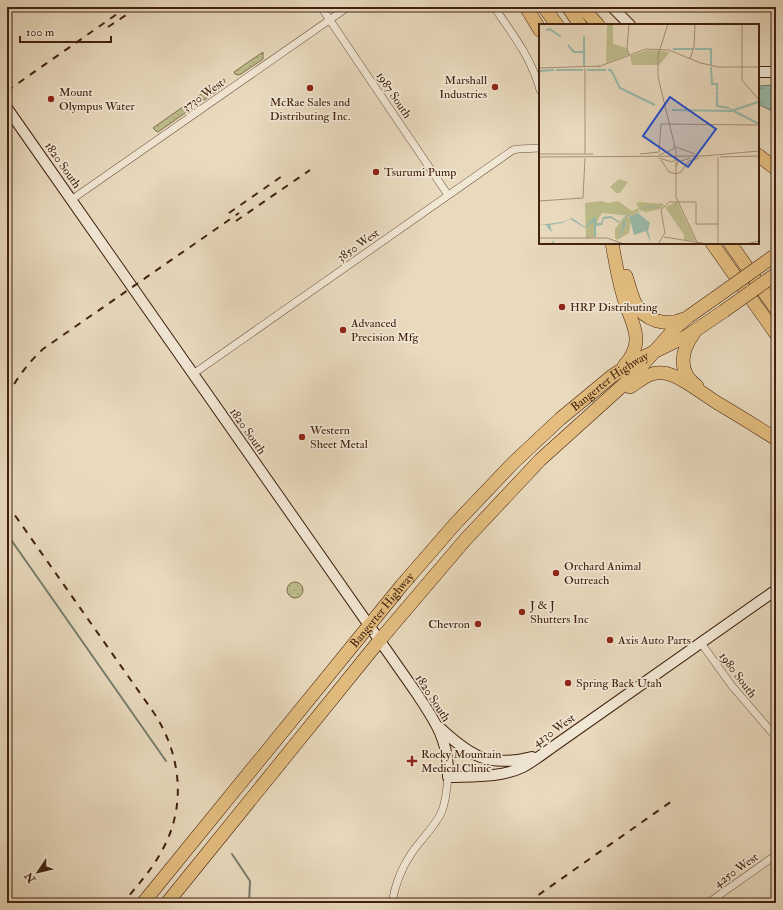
<svg xmlns="http://www.w3.org/2000/svg" width="783" height="910" viewBox="0 0 783 910" font-family="'IM FELL Double Pica',serif">
<style>
.grass{fill:url(#grass-dots);stroke:#806f4e}
.water{fill:url(#water-ripples);stroke:#767d6d}
.lines{fill:none;stroke-linecap:round;stroke-linejoin:round}
.stream{stroke:#767d6d;stroke-width:2}
.street-casing{stroke:#6c4f3b;stroke-width:8}
.secondary-casing{stroke:#42210f;stroke-width:12}
.highway-casing{stroke:#42210f;stroke-width:14}
.street{stroke:#f1e7d5;stroke-width:7}
.secondary{stroke:#f1e7d5;stroke-width:10}
.highway{stroke:#e4bd7f;stroke-width:13}
.rail{stroke:#42210f;stroke-width:2;stroke-dasharray:7 7;stroke-linecap:butt}
.highway-bridge-casing{stroke:#42210f;stroke-width:14;stroke-linecap:butt}
.highway-bridge{stroke:#e4bd7f;stroke-width:13}
.poi-dot{fill:#8f2418;stroke:#f1e7d5;stroke-width:1.5}
.labels{text-anchor:middle;stroke-width:3.5;stroke-linejoin:round;paint-order:stroke}
.poi-label{font-size:12px;fill:#42210f;stroke:#f1e7d5;text-anchor:start}
.street-label{font-size:12px;fill:#42210f;stroke:#f1e7d5}
.inset-river{fill:none;stroke:#99bbac;stroke-width:2}
.inset-road{fill:none;stroke:#a69078;stroke-width:1}
.view{fill:#1d4ed8;fill-opacity:0.15;stroke:#1d4ed8;stroke-width:2}
.inset-edge{fill:none;stroke:#42210f;stroke-width:2}
</style>
<defs>
<pattern id="grass-dots" width="8" height="8" patternUnits="userSpaceOnUse"><rect width="8" height="8" fill="#bebd8c"/><path d="M2 2h.1M6 6h.1" fill="none" stroke="#a4a278" stroke-width="1.8" stroke-linecap="round"/></pattern>
<pattern id="water-ripples" width="26" height="14" patternUnits="userSpaceOnUse"><rect width="26" height="14" fill="#99bbac"/><path d="M2 4q2-2 4 0t4 0M15 11q2-2 4 0t4 0" fill="none" stroke="#85a093"/></pattern>
</defs>
<rect width="100%" height="100%" fill="#e9dabe"/>
<filter id="stains"><feTurbulence type="fractalNoise" baseFrequency=".005" numOctaves="4"/><feColorMatrix values="0 0 0 0 .2 0 0 0 0 .09 0 0 0 0 .02 0 0 0 .5 -.17"/></filter>
<radialGradient id="worn" r=".72"><stop offset=".6" stop-color="#630" stop-opacity="0"/><stop offset="1" stop-color="#630" stop-opacity=".3"/></radialGradient>
<path class="grass" d="M 263,52 L 263,59 L 241,74 L 238,75 L 235,74 L 234,72 Z
M 224,79 L 225,83 L 223,87 L 204,100 L 202,100 L 197,97 Z
M 187,104 L 188,109 L 185,113 L 158,132 L 156,131 L 153,128 Z
M287 590a8 8 0 1 1 16 0a8 8 0 1 1-16 0Z"/>
<path class="water" d="M 776,85 L 776,113 L 758,104 L 758,86 Z"/>
<g class="lines">
<path class="stream" d="M 7,534 L 166,761
M 232,854 L 250,881 L 249,903
M 197,903 L 249,901"/>
<defs>
<path id="street" d="M 321,7 L 448,195
M 494,7 C 512,33 532,59 540,90
M 71,200 L 348,7
M 193,374 L 513,150 L 518,149 L 540,148
M 701,643 L 732,686 L 776,737
M 392,903 C 395,885 401,869 411,854 C 421,839 435,827 442,811 C 446,800 447,789 448,777
M 708,903 L 776,855"/>
<path id="secondary" d="M 612,7 L 630,25
M 758,72 L 776,72
M 7,108 L 415,691 C 435,721 449,740 448,777 C 472,776 501,778 523,767 C 534,761 544,753 554,746 L 776,590
M 439,727 C 470,756 488,768 532,757"/>
<g id="highway">
<path d="M 526,7 L 540,30"/>
<path d="M 544,7 L 557,25"/>
<path d="M 568,7 L 580,25"/>
<path d="M 582,7 L 598,25"/>
<path d="M 758,155 L 776,169"/>
<path d="M 612,243 C 615,260 618,278 623,295 C 630,322 648,340 624,366"/>
<path d="M 712,243 L 776,334"/>
<path d="M 730,243 L 776,309"/>
<path d="M 626,276 C 629,285 631,294 635,303 C 645,321 666,327 684,319"/>
<path d="M 694,333 C 681,350 677,372 697,386"/>
<path d="M 630,387 C 640,381 650,371 663,373 C 679,374 704,395 719,404 C 738,415 757,427 776,439"/>
<path id="s1" d="M 143,903 L 402,585 L 455,524 L 513,463 L 560,419 L 612,376 L 639,359 L 687,336 L 724,311"/>
<path d="M 167,903 L 379,641 L 465,540 L 540,460 L 632,377 L 675,328 L 688,317 L 715,298"/>
</g>
</defs>
<use href="#street" class="street-casing"/>
<use href="#secondary" class="secondary-casing"/>
<use href="#highway" class="highway-casing"/>
<use href="#street" class="street"/>
<use href="#secondary" class="secondary"/>
<use href="#highway" class="highway"/>
<path class="rail" d="M 108,27 L 138,7
M 7,91 L 127,7
M 229,213 L 285,174
M 236,221 L 310,170
M 7,396 C 17,378 28,363 43,349 L 239,213
M 7,504 L 154,713 C 182,756 187,809 160,854 C 150,872 136,887 123,903
M 527,903 L 672,801"/>
<defs>
<path id="highway-bridge" d="M 715,298 L 774,256
M 724,311 L 776,274"/>
</defs>
<use href="#highway-bridge" class="highway-bridge-casing"/>
<use href="#highway-bridge" class="highway-bridge"/>
</g>
<g class="poi-dot">
<circle cx="495" cy="87" r="4"/>
<circle cx="310" cy="88" r="4"/>
<circle cx="51" cy="99" r="4"/>
<circle cx="376" cy="172" r="4"/>
<circle cx="562" cy="307" r="4"/>
<circle cx="343" cy="330" r="4"/>
<circle cx="302" cy="437" r="4"/>
<circle cx="556" cy="573" r="4"/>
<circle cx="522" cy="612" r="4"/>
<circle cx="478" cy="624" r="4"/>
<circle cx="610" cy="640" r="4"/>
<circle cx="568" cy="683" r="4"/>
<path d="M410 755h4v4h4v4h-4v4h-4v-4h-4v-4h4z"/>
</g>
<g class="labels">
<g class="poi-label">
<text x="487" y="84" text-anchor="end">Marshall<tspan x="487" dy="14">Industries</tspan></text>
<text x="59" y="96">Mount<tspan x="59" dy="14">Olympus Water</tspan></text>
<text x="310" y="106" text-anchor="middle">McRae Sales and<tspan x="310" dy="14">Distributing Inc.</tspan></text>
<text x="384" y="176">Tsurumi Pump</text>
<text x="570" y="311">HRP Distributing</text>
<text x="351" y="327">Advanced<tspan x="351" dy="14">Precision Mfg</tspan></text>
<text x="310" y="434">Western<tspan x="310" dy="14">Sheet Metal</tspan></text>
<text x="564" y="570">Orchard Animal<tspan x="564" dy="14">Outreach</tspan></text>
<text x="530" y="609">J &amp; J<tspan x="530" dy="14">Shutters Inc</tspan></text>
<text x="470" y="628" text-anchor="end">Chevron</text>
<text x="618" y="644">Axis Auto Parts</text>
<text x="576" y="687">Spring Back Utah</text>
<text x="421" y="758">Rocky Mountain<tspan x="421" dy="14">Medical Clinic</tspan></text>
</g>
<g class="street-label">
<text transform="translate(203 95) rotate(-35)" y="4">3730 West</text>
<text transform="translate(394 95) rotate(56)" y="4">1987 South</text>
<text transform="translate(63 165) rotate(55)" y="4">1820 South</text>
<text transform="translate(358 245) rotate(-35)" y="4">3850 West</text>
<text dy="4" stroke="none"><textPath href="#s1" startOffset="702">Bangerter Highway</textPath></text>
<text transform="translate(248 431) rotate(55)" y="4">1820 South</text>
<text dy="4" stroke="none"><textPath href="#s1" startOffset="378">Bangerter Highway</textPath></text>
<text transform="translate(738 675) rotate(53)" y="4">1980 South</text>
<text transform="translate(433 698) rotate(57)" y="4">1820 South</text>
<text transform="translate(554 730) rotate(-35)" y="4">4130 West</text>
<text transform="translate(736 870) rotate(-35)" y="4">4250 West</text>
</g>
</g>
<g transform="translate(539 24)">
<rect width="220" height="220" fill="#e9dabe"/>
<path d="M 68,0 L 74,0 L 74,20 L 88,24 L 89,31 L 67,39 ZM 109,26 L 131,28 L 120,41 L 93,41 L 91,32 ZM 80,155 L 89,158 L 81,169 L 77,169 L 71,163 ZM 62,177 L 69,179 L 79,177 L 93,187 L 100,184 L 97,180 L 100,178 L 125,180 L 122,185 L 106,188 L 101,185 L 94,192 L 63,189 L 57,199 L 56,213 L 47,215 L 46,179 ZM 138,178 L 157,217 L 145,216 L 145,211 L 126,183 ZM 87,192 L 92,195 L 90,209 L 78,216 L 76,214 L 76,205 Z" fill="#bebd8c"/>
<path d="M 120,179 L 116,184 L 107,183 L 99,189 L 111,199 L 109,206 L 112,220 L 107,207 L 95,211 L 90,192 L 85,194 L 87,200 L 80,215 L 85,195 L 80,199 L 72,194 L 65,195 L 63,201 L 57,202 L 57,213 L 55,213 L 55,198 L 46,204 L 31,195 L 23,199 L 11,201 L 15,217 L 14,220 L 11,220 L 15,216 L 13,209 L 7,201 L 0,201 L 23,198 L 33,194 L 46,203 L 56,192 L 58,199 L 62,199 L 64,193 L 72,192 L 81,198 L 87,191 L 94,192 L 107,182 L 116,183 L 120,179 L 122,179 L 124,181 Z" fill="#99bbac"/>
<path class="inset-river" d="M 7,6 L 11,5 L 22,13M 45,12 L 45,43M 29,21 L 35,28 L 44,28M 134,25 L 155,25M 156,25 L 172,25 L 172,41M 172,43 L 173,60 L 178,60 L 178,66M 17,46 L 44,46M 48,46 L 67,46M 69,46 L 72,46 L 81,64 L 116,81M 0,47 L 15,46M 178,67 L 178,82 L 190,84M 191,85 L 220,100M 133,86 L 193,87M 195,86 L 219,78"/>
<path class="inset-road" d="M 129,0 L 119,31 L 119,53 L 137,127 L 137,173 L 159,220M 203,0 L 203,56 L 220,76M 90,31 L 88,24 L 90,0M 151,35 L 155,23 L 156,0M 162,39 L 179,43 L 220,43M 59,43 L 107,25 L 130,26 L 164,40M 0,44 L 61,42M 46,44 L 46,130M 137,123 L 156,130M 0,130 L 54,130M 101,130 L 120,128 L 122,100 L 220,101M 120,131 L 135,125 L 135,121M 0,133 L 164,132 L 220,127M 179,133 L 179,220M 181,133 L 220,132M 120,134 L 133,138 L 136,136M 122,136 L 130,148 L 137,150 L 142,148 L 150,137 L 160,134M 137,143 L 139,138 L 151,134M 0,177 L 44,174 L 46,134M 125,213 L 169,220M 0,214 L 68,214 L 85,220M 119,220 L 126,209 L 122,186 L 130,178 L 157,178 L 157,200 L 179,200M 207,220 L 220,217"/>
<path class="view" d="M 131,73 L 177,105 L 149,143 L 104,112 Z"/>
<rect width="220" height="220" class="inset-edge"/>
</g>
<rect width="783" height="910" fill="none" stroke="#e9dabe" stroke-width="24"/>
<rect x="8" y="8" width="767" height="894" fill="none" stroke="#42210f" stroke-width="2"/>
<rect x="12" y="12" width="759" height="886" fill="none" stroke="#42210f"/>
<g transform="translate(38 872) rotate(235)" stroke="#f1e7d5" stroke-width="3" paint-order="stroke">
<path d="M0-3L7 15L0 10L-7 15Z" fill="#42210f"/>
<text y="-6" font-size="11" font-weight="bold" text-anchor="middle" fill="#42210f">N</text>
</g>
<path d="M20 36v6h91v-6" fill="none" stroke="#42210f" stroke-width="2"/>
<text x="26" y="36" font-size="12" fill="#42210f" stroke="#f1e7d5" stroke-width="3" paint-order="stroke">100 m</text>
<rect width="100%" height="100%" filter="url(#stains)"/>
<rect width="100%" height="100%" fill="url(#worn)"/>
</svg>
